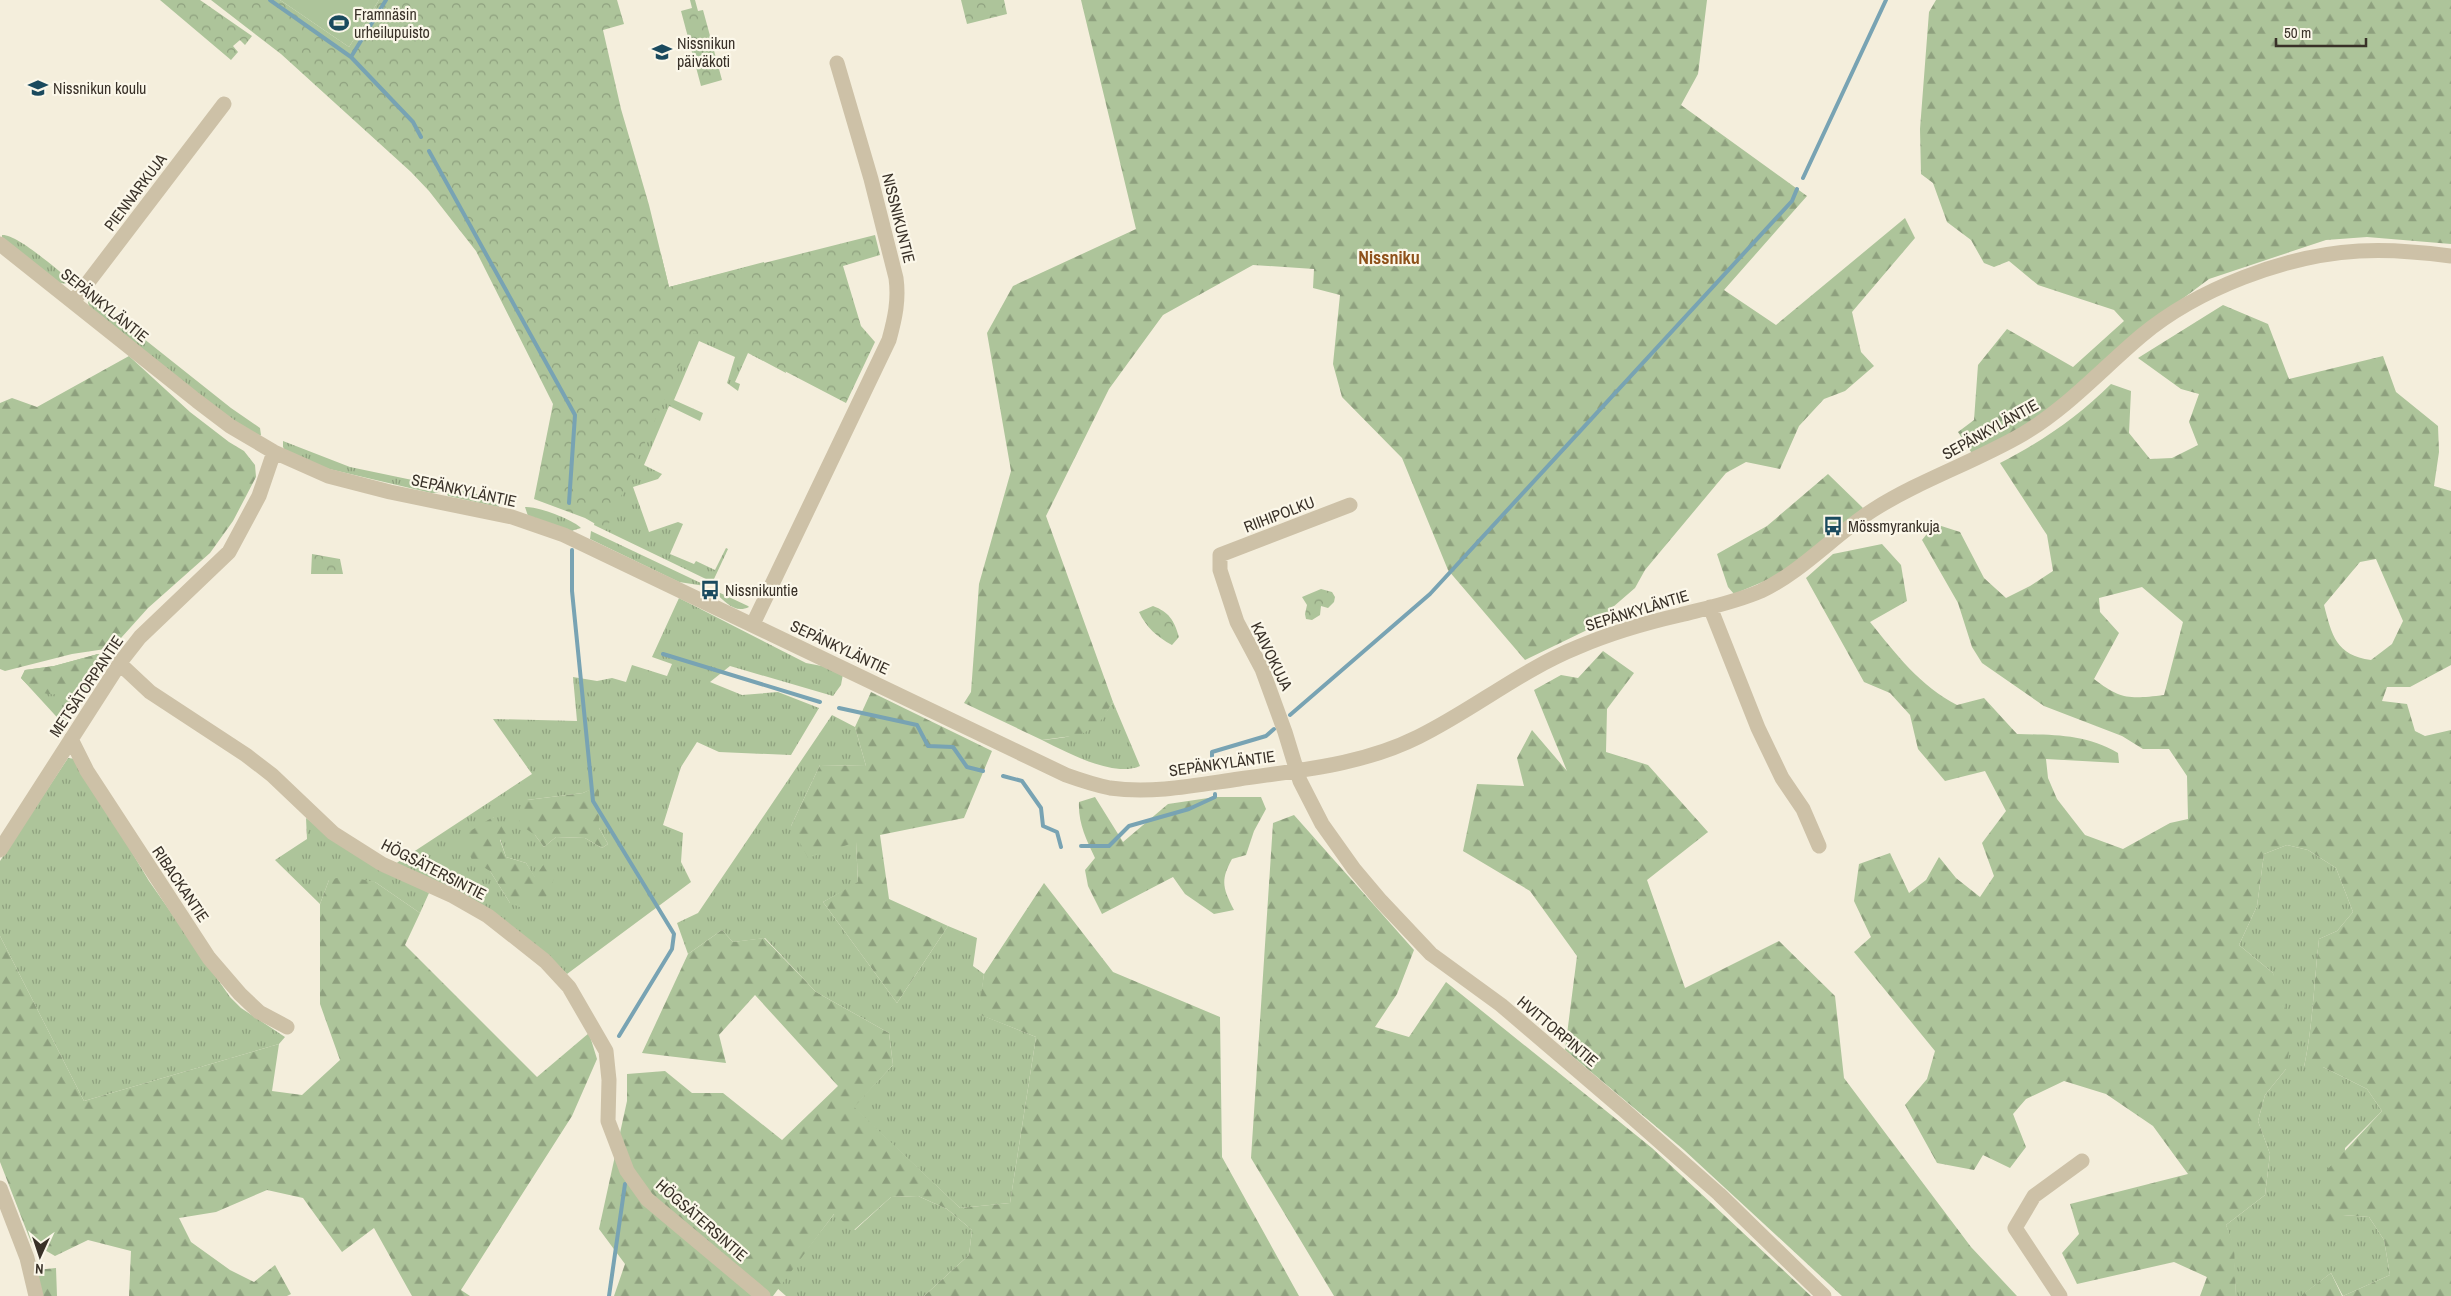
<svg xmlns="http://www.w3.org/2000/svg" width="2451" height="1296" viewBox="0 0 2451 1296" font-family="'Archivo Narrow',sans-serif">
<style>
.grass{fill:url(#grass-tufts);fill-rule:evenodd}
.forest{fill:url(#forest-firs);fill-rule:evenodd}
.park{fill:url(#park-crowns)}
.pitch{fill:#adc49a}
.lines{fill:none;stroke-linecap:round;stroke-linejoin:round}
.stream{stroke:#78a3b3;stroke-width:4}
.minor{stroke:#cdc1a7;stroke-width:15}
.labels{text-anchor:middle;stroke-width:4.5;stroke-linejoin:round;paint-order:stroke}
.poi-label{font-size:16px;fill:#393128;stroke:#fbf7e9;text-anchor:start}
.street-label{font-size:16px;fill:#393128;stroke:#fbf7e9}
.neighbourhood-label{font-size:18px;font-weight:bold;fill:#8e511a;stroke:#fbf7e9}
</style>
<defs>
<pattern id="grass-tufts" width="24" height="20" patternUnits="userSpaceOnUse" patternTransform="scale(1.25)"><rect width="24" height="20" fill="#adc49a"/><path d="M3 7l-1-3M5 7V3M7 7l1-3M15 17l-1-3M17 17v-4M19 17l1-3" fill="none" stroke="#8ea07e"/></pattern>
<pattern id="forest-firs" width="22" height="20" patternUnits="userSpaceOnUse" patternTransform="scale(1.25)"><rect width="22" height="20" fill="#adc49a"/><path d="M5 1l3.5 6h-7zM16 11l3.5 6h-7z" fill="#8ea07e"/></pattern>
<pattern id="park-crowns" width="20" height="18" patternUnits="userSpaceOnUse" patternTransform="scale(1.25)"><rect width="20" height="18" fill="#adc49a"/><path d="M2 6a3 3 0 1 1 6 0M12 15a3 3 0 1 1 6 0" fill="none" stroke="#8ea07e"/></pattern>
</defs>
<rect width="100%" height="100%" fill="#f4eedc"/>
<path class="grass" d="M 2,235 C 17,234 56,269 69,279 L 70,284 L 59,283 L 2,238 Z
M 661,254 L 669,287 L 764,262 L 786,373 L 748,353 L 735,382 L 740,384 L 738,391 L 727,383 L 735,357 L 699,341 L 674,400 L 703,413 L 700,421 L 669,406 L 644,465 L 662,474 L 658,479 L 633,487 L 649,532 L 678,522 L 683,524 L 670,554 L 694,564 L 696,561 L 715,570 L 726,548 L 728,549 L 714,579 L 708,580 L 594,525 Z
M 90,296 L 231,408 L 260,428 L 261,435 L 258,437 L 224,415 L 90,308 L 88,303 Z
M 283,441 L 350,467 L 441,486 L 441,489 L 437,493 L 431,493 L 329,469 L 286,452 L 283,447 Z
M 450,488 L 504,500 L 505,502 L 498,507 L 448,496 L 446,491 Z
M 525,507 C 537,506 574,520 581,528 L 571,531 L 528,516 Z
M 591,531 L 705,585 L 705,586 L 679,582 L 590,539 Z
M 716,591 L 748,606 L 749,607 C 735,614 726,602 715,593 Z
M 679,598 L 806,663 L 827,667 L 843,674 L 841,685 L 833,696 L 730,666 L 710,682 L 742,695 L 778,692 L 819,708 L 791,755 L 719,752 L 697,742 L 681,767 L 663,825 L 683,833 L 681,862 L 691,882 L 567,974 L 540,950 L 392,866 L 532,774 L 493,719 L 577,721 L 573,677 L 597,681 L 612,678 L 626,682 L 632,665 L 667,676 L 672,664 L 652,657 ZM 599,786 L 599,828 L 608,844 L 602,848 L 585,838 L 556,837 L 544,847 L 535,835 L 527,800 L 583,793 ZM 493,817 L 506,857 L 526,863 L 535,878 L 510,903 L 490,871 Z
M 98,654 L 107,661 L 65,726 L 21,678 L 25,670 L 54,666 Z
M 1113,702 L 1140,766 C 1114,778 1066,752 1042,740 C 1076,737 1094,733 1113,702 Z
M 832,715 L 855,727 L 866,766 L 820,765 L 791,826 L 856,841 L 858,883 L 823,902 L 897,1003 L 948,926 L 977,938 L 973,966 L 984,974 L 979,1014 L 1036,1037 L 1010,1203 L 960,1208 L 853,1107 L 893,1065 L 889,1033 L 816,992 L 765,938 L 733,942 L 722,930 L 688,954 L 677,923 L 698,913 Z
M 68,758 L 76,759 L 149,881 L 230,997 L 241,1008 L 285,1037 L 279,1044 L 84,1101 L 0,936 L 0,861 Z
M 306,818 L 343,845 L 429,893 L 420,913 L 375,882 L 329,880 L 320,904 L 275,860 L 307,839 Z
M 2287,845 L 2308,850 L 2336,868 L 2353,912 L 2337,931 L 2319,939 C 2314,982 2313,1025 2304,1067 L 2323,1067 L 2367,1089 L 2382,1111 L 2345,1148 L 2343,1215 L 2369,1217 L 2384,1240 L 2390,1275 L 2343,1296 L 2331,1273 L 2301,1296 L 2236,1296 L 2233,1245 L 2226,1225 L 2265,1195 L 2270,1154 L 2258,1121 L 2265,1095 L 2286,1069 L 2273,973 L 2239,945 L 2257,906 L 2264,854 Z
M 918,1196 L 947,1209 L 972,1230 L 969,1255 L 924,1296 L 786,1296 L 777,1288 L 835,1213 L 855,1230 L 891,1197 Z"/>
<path class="forest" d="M 1081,0 L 1707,0 L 1698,74 L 1681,105 L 1807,196 L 1724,290 L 1776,325 L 1905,218 L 1915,238 L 1852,312 L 1861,352 L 1874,366 L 1845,391 L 1824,399 L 1799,426 L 1780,469 L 1746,462 L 1726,473 L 1645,570 L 1635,588 L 1613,607 L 1616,616 L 1525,660 L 1448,570 L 1402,458 L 1342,397 L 1333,364 L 1340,295 L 1313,288 L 1314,269 L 1253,265 L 1163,315 L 1109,389 L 1046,516 L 1113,702 L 1103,718 L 1094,727 L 1080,735 L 1042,740 L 964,703 L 971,692 L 979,584 L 1011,471 L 987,333 L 1013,286 L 1136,229 Z
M 1936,0 L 2451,0 L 2451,244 L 2367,237 L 2326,240 L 2209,279 L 2122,344 L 2054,407 L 2023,428 L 1973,455 L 1958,432 L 1974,420 L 1978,365 L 2007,329 L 2073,367 L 2124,321 L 2114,310 L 2038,285 L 2009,261 L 1994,267 L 1984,263 L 1971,240 L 1947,222 L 1933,183 L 1921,174 L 1920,129 L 1929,12 Z
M 2223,305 L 2268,324 L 2289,379 L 2383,356 L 2396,392 L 2438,426 L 2439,452 L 2434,486 L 2451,491 L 2451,665 L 2410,687 L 2387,687 L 2382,701 L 2407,704 L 2415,731 L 2425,736 L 2451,730 L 2451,1296 L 2343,1296 L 2390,1275 L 2384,1240 L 2369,1217 L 2343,1215 L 2326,1240 L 2315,1223 L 2327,1170 L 2382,1111 L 2367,1089 L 2323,1067 L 2304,1067 C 2313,1025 2314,982 2319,939 L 2337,931 L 2353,912 L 2336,868 L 2308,850 L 2287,845 L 2264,854 L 2257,906 L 2239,945 L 2273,973 L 2293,1029 L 2286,1069 L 2265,1095 L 2258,1121 L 2270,1154 L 2265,1195 L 2226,1225 L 2234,1245 L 2236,1296 L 2200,1296 L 2207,1277 L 2174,1262 L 2077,1284 L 2062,1253 L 2079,1234 L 2070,1204 L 2188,1174 L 2153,1126 L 2106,1094 L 2064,1081 L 2026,1099 L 2013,1114 L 2026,1147 L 2010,1168 L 1983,1155 L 1974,1170 L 1937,1163 L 1905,1105 L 1927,1079 L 1935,1051 L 1854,952 L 1871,937 L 1854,901 L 1859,864 L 1890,853 L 1909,893 L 1926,880 L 1939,857 L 1956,878 L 1980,897 L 1994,876 L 1982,843 L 2006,811 L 1985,771 L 1945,781 L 1918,749 L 1910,715 L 1890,693 L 1864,682 L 1806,578 L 1833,554 L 1882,544 L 1901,565 L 1907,601 L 1870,622 C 1896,654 1920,686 1957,705 L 1984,698 L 2017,734 C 2053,735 2086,734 2118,753 L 2119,763 L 2046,759 L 2048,778 L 2057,799 L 2085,835 L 2123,849 L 2170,823 L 2188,819 L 2187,776 L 2169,749 L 2143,749 L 2122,736 L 2044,706 L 1982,663 L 1972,647 L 1958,603 L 1922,540 L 1935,524 L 1960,532 L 1984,578 L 2006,598 L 2030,586 L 2053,571 L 2047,535 L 2000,463 C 2041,442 2078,417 2111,384 L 2131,391 L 2129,433 L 2150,459 L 2172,458 L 2198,445 L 2189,422 L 2199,394 L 2181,389 L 2138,358 ZM 2376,559 L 2403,621 L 2392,644 L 2371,660 C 2336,655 2332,636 2324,605 L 2360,562 ZM 2142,587 L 2183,622 L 2164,695 C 2130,699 2121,700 2094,679 L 2119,633 L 2100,612 L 2099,598 Z
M 129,356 L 190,412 L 229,442 L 244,451 L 255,465 L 256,477 L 233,521 L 210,553 L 148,608 L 112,648 L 72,654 L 5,671 L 0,669 L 0,403 L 12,398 L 37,407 Z
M 1828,474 L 1863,508 L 1811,552 L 1772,578 L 1734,594 L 1728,587 L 1717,554 L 1767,526 Z
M 1603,651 L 1634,673 L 1607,709 L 1606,752 L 1648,765 L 1708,832 L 1647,880 L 1685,988 L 1779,941 L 1835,996 L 1844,1078 L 1971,1247 L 2017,1296 L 1842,1296 L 1684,1150 L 1565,1050 L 1577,956 L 1530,891 L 1463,851 L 1477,784 L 1524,786 L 1517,758 L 1532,730 L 1567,771 L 1534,690 L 1561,675 L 1578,678 Z
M 98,654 L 107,661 L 99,675 L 78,683 L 68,694 C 46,695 37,695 21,678 L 25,670 L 54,666 Z
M 871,692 L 992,751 L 964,818 L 880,835 L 889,899 L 948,926 L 897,1003 L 823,902 L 858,882 L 856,842 L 808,858 L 791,826 L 820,765 L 866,766 L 855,727 Z
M 599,785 L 599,828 L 608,844 L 602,848 L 585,838 L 556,837 L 544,847 L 535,835 L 519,824 L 520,814 L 527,800 L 583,793 Z
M 1095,797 L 1123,842 L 1168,804 L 1215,797 L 1261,797 L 1266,809 L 1254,831 L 1246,855 L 1232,859 C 1220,881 1223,888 1234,910 L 1214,914 L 1185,894 L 1173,877 L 1102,914 L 1088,886 L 1085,870 L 1095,858 C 1086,839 1078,823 1079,802 Z
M 1294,815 L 1414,950 L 1397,994 L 1375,1027 L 1409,1037 L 1446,982 L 1652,1148 L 1811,1296 L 1334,1296 L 1251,1158 L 1273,823 Z
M 493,817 L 509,833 L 500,840 L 506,857 L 526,863 L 535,877 L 544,864 L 556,874 L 544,902 L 527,897 L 522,908 L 510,903 L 490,871 L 472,860 L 462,836 Z
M 345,876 L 375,882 L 420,913 L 405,945 L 537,1077 L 589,1033 L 597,1059 L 572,1116 L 461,1290 L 470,1296 L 412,1296 L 374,1228 L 342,1252 L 303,1198 L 267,1190 L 216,1212 L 179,1218 L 191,1242 L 230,1270 L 254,1282 L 275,1265 L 291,1294 L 287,1296 L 129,1296 L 131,1251 L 88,1240 L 55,1256 L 31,1242 L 0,1162 L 0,936 L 84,1101 L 279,1044 L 272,1091 L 302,1095 L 340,1060 L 320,1004 L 320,904 L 329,880 Z
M 1044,883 L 1113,972 L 1220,1017 L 1222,1157 L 1299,1296 L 924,1296 L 969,1255 L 972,1230 L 947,1209 L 918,1196 L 891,1197 L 854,1230 L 834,1214 L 773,1296 L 614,1296 L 625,1264 L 599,1229 L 627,1101 L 627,1074 L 665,1071 L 692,1093 L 723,1093 L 782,1140 L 838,1086 L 755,995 L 719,1035 L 726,1063 L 642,1053 L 688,954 L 722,930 L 733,942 L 764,938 L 816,992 L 889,1033 L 893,1065 L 854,1107 L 960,1208 L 1010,1203 L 1036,1037 L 978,1014 L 984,974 Z
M 56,1268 L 57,1296 L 42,1296 L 36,1270 Z
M 2331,1273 L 2342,1296 L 2301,1296 L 2303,1294 Z"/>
<path class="park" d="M 160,0 L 200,0 L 252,36 L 245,45 L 240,40 L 233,46 L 238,52 L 231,60 Z
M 211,0 L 280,0 L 349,47 L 379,0 L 617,0 L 624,24 L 603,30 L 621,109 L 649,205 L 669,287 L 875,235 L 880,255 L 843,266 L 861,326 L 875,342 L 846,403 L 748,352 L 694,333 L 606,530 L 585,518 L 534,499 L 553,404 L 476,251 L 429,191 L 411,172 L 281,54 Z
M 690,0 L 695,0 L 698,11 L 703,10 L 722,80 L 701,86 L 681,11 L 692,8 Z
M 961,0 L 1004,0 L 1007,14 L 967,24 Z
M 312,554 L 340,559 L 343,574 L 311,574 Z
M 1321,589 L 1332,592 L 1335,597 L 1334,602 L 1328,608 L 1321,606 L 1320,615 L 1312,620 L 1306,619 L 1305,614 L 1307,605 L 1302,597 Z
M 1153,606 C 1169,612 1174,620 1179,637 L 1172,645 C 1157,637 1146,627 1139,612 Z"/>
<path class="pitch" d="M 280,0 L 379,0 L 349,47 Z"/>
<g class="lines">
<path class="stream" d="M 270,0 L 351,57 L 386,0
M 351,57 L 413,122 L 421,137
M 429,151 L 575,415 L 569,503
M 1803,178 L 1886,0
M 572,550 L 572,591 L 593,801 L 674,934 L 672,949 L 619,1036
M 663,654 L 820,702
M 839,708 L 917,725 L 928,746 L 953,747 L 967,767 L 983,771
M 1290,715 L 1430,594 L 1792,201 L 1797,189
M 1212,757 L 1212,752 L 1266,736 L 1274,729
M 1003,776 L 1022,781 L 1041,808 L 1043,826 L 1057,832 L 1061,847
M 1081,846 L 1109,846 L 1129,826 L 1189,809 L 1215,797 L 1215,794
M 609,1296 L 625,1184"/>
<path class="minor" d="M 0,244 L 197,401 L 230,426 L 274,452 L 328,476 L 390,492 L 512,517 L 564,535 L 1066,775 C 1080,780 1095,785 1110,788 C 1153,794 1197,785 1239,779 C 1300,770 1362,765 1418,737 C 1473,710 1521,670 1578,647 C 1611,633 1645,623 1680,615 C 1707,608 1736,602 1761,591 C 1803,571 1834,535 1873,510 C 1920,480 1975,462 2023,434 C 2067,408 2102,369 2141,336 C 2197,289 2286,255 2359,251 C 2389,249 2421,252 2451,256
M 73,302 L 224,104
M 1350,505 L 1220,555 L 1220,570 L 1237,622 L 1262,669 L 1285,732 L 1300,781 L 1322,824 L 1354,869 L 1381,901 L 1431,954 L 1501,1005 L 1625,1111 L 1719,1194 L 1824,1296
M 1710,607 L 1758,728 L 1782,778 L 1803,809 L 1819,846
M 753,624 L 889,340 C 895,318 899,300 896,278 L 871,179 L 837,63
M 119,663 L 150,692 L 246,755 L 272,775 L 333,833 L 382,864 L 453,896 L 488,916 L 545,961 L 569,987 L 606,1051 L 609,1080 L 608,1121 L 627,1171 L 647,1199 L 763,1296
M 71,739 L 87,771 L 209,958 L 240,994 L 259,1012 L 287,1027
M 0,850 L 122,660 L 140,637 L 229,552 L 259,496 L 274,452
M 0,1188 L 27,1258 L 36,1296
M 2060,1296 L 2015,1228 L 2034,1196 L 2082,1161"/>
</g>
<defs>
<symbol id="stadium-bare" viewBox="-9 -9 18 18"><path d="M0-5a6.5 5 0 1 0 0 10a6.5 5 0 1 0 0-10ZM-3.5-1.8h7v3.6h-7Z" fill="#1a4a5e" stroke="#fbf7e9" stroke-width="2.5" paint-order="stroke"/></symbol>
<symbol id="school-bare" viewBox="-9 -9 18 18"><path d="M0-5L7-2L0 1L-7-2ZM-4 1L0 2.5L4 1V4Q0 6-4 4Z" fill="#1a4a5e" stroke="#fbf7e9" stroke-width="2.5" paint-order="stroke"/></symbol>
<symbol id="bus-bare" viewBox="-9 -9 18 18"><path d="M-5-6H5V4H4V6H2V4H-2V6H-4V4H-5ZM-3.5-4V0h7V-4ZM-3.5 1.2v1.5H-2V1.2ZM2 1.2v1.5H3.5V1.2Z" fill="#1a4a5e" stroke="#fbf7e9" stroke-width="2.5" paint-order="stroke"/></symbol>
</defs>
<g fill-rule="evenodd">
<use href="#stadium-bare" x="325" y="9" width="28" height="28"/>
<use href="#school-bare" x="648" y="38" width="28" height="28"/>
<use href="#school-bare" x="24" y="74" width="28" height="28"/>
<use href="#bus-bare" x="1819" y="512" width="28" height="28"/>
<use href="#bus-bare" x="696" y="576" width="28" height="28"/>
</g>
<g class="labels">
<g class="poi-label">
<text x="354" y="20">Framnäsin<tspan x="354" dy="18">urheilupuisto</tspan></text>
<text x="677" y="49">Nissnikun<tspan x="677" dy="18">päiväkoti</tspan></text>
<text x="53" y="94">Nissnikun koulu</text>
<text x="1848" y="532">Mössmyrankuja</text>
<text x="725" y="596">Nissnikuntie</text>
</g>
<g class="street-label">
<text transform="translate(135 192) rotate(-53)" y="6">PIENNARKUJA</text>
<text transform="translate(899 218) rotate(76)" y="6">NISSNIKUNTIE</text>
<text transform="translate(105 305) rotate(39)" y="6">SEPÄNKYLÄNTIE</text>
<text transform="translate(1990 429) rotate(-29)" y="6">SEPÄNKYLÄNTIE</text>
<text transform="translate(464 490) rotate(12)" y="6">SEPÄNKYLÄNTIE</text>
<text transform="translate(1279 514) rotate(-21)" y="6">RIIHIPOLKU</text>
<text transform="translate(1637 610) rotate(-17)" y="6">SEPÄNKYLÄNTIE</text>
<text transform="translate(840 647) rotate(25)" y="6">SEPÄNKYLÄNTIE</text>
<text transform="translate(1272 656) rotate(64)" y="6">KAIVOKUJA</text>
<text transform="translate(86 686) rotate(-56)" y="6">METSÄTORPANTIE</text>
<text transform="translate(1222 763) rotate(-8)" y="6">SEPÄNKYLÄNTIE</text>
<text transform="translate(434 869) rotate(27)" y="6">HÖGSÄTERSINTIE</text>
<text transform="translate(181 884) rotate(56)" y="6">RIBACKANTIE</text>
<text transform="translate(1558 1031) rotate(40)" y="6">HVITTORPINTIE</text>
<text transform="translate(702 1220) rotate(41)" y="6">HÖGSÄTERSINTIE</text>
</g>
<g class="neighbourhood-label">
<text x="1389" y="264">Nissniku</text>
</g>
</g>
<g transform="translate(40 1256) rotate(183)" stroke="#fbf7e9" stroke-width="4" paint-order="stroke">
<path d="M0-4L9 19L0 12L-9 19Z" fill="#393128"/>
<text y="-8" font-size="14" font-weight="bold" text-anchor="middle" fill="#393128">N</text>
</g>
<path d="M2276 38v8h90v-8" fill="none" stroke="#393128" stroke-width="2.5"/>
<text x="2284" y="38" font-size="15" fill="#393128" stroke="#fbf7e9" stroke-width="4" paint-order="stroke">50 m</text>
</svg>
